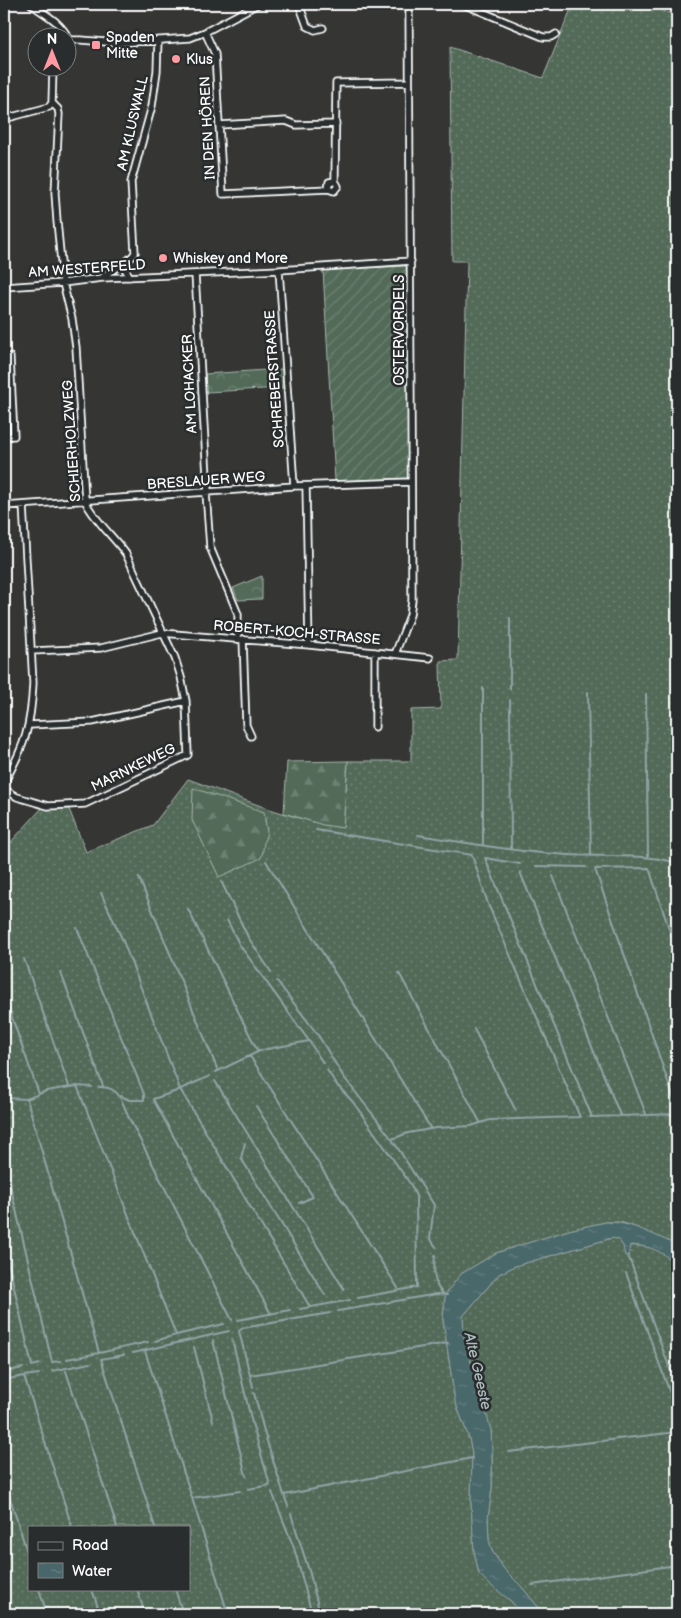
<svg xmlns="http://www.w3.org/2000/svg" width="681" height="1618" viewBox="0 0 681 1618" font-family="'Balsamiq Sans',sans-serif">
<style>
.grass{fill:url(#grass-dots);stroke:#a8b5ac;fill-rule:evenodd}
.forest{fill:url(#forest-firs);stroke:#a8b5ac}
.park{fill:url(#park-crowns);stroke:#a8b5ac}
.garden{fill:url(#garden-furrows);stroke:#a8b5ac}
.water{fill:url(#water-ripples);stroke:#92a4a6}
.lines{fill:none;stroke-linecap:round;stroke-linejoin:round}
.stream{stroke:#92a4a6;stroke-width:2}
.minor-casing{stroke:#fff;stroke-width:9}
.minor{stroke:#2a2d2e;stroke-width:5.5}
.poi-dot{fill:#ff9aa2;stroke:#2a2d2e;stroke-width:2}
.labels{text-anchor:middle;stroke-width:5;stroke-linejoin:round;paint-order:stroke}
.poi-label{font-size:14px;fill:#fff;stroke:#2a2d2e;text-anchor:start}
.street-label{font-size:14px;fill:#fff;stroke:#2a2d2e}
.water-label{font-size:15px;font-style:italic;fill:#adbbbc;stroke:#2a2d2e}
</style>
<defs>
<pattern id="grass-dots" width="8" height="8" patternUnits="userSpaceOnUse" patternTransform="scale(1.25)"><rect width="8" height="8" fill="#526b59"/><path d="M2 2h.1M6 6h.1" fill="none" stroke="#6c8172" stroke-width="1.8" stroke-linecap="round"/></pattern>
<pattern id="forest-firs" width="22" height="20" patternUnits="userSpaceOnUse" patternTransform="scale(1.25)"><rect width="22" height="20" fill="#526b59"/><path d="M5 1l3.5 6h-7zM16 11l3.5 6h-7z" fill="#6c8172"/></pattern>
<pattern id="park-crowns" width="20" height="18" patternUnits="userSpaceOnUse" patternTransform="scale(1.25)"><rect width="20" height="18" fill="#526b59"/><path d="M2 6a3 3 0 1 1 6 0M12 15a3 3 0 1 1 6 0" fill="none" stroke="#6c8172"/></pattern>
<pattern id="garden-furrows" width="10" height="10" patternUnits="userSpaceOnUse" patternTransform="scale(1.25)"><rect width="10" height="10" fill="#526b59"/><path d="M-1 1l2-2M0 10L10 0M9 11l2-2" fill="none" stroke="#6c8172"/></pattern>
<pattern id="water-ripples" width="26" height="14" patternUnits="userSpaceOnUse" patternTransform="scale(1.25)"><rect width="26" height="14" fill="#49676b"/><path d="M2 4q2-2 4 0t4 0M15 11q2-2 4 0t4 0" fill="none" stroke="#647e81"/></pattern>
</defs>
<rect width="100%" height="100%" fill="#353634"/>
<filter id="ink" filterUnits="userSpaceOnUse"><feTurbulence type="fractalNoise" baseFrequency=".02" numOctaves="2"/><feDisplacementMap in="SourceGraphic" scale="10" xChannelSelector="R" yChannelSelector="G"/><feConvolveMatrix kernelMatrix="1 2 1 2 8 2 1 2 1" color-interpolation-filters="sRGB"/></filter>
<g filter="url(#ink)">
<path class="grass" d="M 573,4 L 645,4 L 677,16 L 677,1245 L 630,1225 L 619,1222 L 606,1222 L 569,1230 L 496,1253 L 461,1274 L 447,1292 L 445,1298 L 443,1319 L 455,1401 L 469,1438 L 472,1453 L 471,1503 L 474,1551 L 479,1574 L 511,1601 L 522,1614 L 4,1614 L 4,851 L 7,847 L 4,849 L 4,839 L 10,843 L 42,808 L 69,809 L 86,852 L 153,825 L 188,779 C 238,797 290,820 343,827 L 348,761 L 411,761 L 411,710 L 441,709 L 440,661 L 458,660 L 467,261 L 452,261 L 450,47 L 543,78 ZM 29,1527 L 189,1527 L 189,1589 L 29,1589 Z
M 612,1238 L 618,1239 L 623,1246 C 649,1245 656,1247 677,1264 L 677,1614 L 544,1614 L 520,1585 L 504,1569 L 492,1551 L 489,1540 L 488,1519 L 492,1488 L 492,1451 L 491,1430 L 464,1338 L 463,1316 L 499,1274 L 515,1266 Z"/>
<path class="forest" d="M 348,761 L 343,828 L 323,825 L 284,813 L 287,762 Z
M 193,788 L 264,812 L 267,833 C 263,841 264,850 261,858 L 219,877 L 192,820 Z"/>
<path class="park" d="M 282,369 L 283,388 L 206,392 L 205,374 Z
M 262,576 L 262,599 L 238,600 L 233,588 Z"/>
<path class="garden" d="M 407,266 L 408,478 L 335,481 L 323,270 Z"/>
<path class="water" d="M 606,1222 C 632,1222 653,1235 677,1245 L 677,1264 C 660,1251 652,1246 630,1245 L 629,1255 L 625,1256 L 623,1246 L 618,1239 L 612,1238 L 515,1266 L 499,1274 L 463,1316 L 464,1338 L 491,1430 L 492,1451 L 492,1488 L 488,1519 L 489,1540 L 492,1551 L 504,1569 L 520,1585 L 544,1614 L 522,1614 L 511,1601 L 489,1584 L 479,1574 L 474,1551 L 471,1503 L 472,1453 L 469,1438 L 455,1401 L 443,1319 L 445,1298 L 447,1292 L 461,1274 L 496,1253 L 569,1230 Z"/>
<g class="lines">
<path class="stream" d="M 510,689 L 510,618
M 588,692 L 591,856
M 646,694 L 648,857
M 510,700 L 511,849
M 316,830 L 472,855 L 488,904 L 580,1117 L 490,1120 L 471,1126 L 436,1128 L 408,1133 L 392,1139 L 434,1205 L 430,1238 L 436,1247
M 418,835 C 463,842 509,851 555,854 C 596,858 637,852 677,863
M 483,845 L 483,688
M 266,861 L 431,1129
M 520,864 L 485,858 L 592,1117
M 536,866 L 586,867
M 520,872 L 620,1115
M 553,876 L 646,1114
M 139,878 L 218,1071
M 221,881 L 248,937 L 271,972
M 101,893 L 123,941 L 180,1089 L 310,1307
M 188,909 L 258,1052
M 227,920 L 239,944 L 309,1041
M 77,928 L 144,1094 L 144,1100 L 129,1100 L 121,1096
M 677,953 L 649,868 L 595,869 L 677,1108
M 24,959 L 69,1086
M 61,973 L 103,1086
M 399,973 L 480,1122
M 277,981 L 318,1035 L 343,1076 L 391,1138
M 4,995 L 39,1094
M 474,1029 L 516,1111
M 250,1056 L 398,1288
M 327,1070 L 337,1085 L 353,1102 L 411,1185 L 416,1196 L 417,1287 L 358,1298
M 216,1072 L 262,1050 L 309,1041 L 323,1063
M 210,1076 L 174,1092 L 153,1099 L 271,1314
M 215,1081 L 344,1289
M 77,1086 L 46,1091 L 27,1099 L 99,1353 L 148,1342
M 92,1087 L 77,1086 L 176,1335 L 224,1324
M 99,1087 C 119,1086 122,1101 128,1116 L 232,1320
M 4,1091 L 6,1098
M 4,1098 L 27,1099
M 256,1106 L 313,1197 L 299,1203
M 590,1117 L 677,1114
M 245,1143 L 241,1158 L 325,1295
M 4,1159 L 52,1362 L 60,1361
M 4,1243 L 32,1366 L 40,1364
M 435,1255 C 434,1267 432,1286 444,1294
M 628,1255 L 677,1388
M 626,1273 L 677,1412
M 300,1309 L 350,1300
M 338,1311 L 437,1294 L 447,1295
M 238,1320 L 290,1310
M 232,1339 L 252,1423 L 270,1485 L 248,1489
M 213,1340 L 246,1476
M 155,1341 L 176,1335
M 194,1347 L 213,1421
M 145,1351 L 192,1498 L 240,1491
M 133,1353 L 229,1331
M 124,1355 L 101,1359 L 155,1527
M 67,1359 L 99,1353
M 65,1368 L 117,1527
M 52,1371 L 90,1363
M 4,1372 L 23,1368
M 250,1375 L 448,1343
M 24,1376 L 39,1374
M 4,1380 L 24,1376 L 72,1527
M 253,1387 L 239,1331 L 243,1328 L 330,1313
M 254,1393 L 265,1435 L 284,1495 L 472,1458
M 508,1452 L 677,1432
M 4,1479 L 29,1558
M 272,1492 L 294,1548 L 312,1614
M 284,1495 L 288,1506
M 192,1498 L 228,1614
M 291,1514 L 310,1574 L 320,1614
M 532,1585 L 677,1565
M 39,1589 L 47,1614
M 92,1589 L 100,1614
M 137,1589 L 145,1614
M 175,1589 L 183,1614
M 4,1599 L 9,1614"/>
<defs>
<path id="minor" d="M 31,4 C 48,17 59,20 70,40
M 299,4 L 307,26 L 315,30 L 323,28
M 463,4 L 543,37 L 551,37 L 556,34
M 205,32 L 215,54 L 223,194 L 328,189
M 68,40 L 81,40 L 118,43 L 190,38 L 205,32 L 258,4
M 4,119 L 49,107 L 52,103 L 53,68
M 219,125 L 286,121 L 296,125 L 336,124
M 335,181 L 329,182 L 328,189 L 334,191 L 338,186 L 335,181 L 336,83 L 409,82
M 122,264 L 130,277
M 279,270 L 294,486
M 195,274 L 208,493
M 102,278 C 111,268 127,265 135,253 L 131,182 L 152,106 L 157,71 L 158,40
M 4,287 L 63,283 L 102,278 L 279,270 L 411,261
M 4,357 L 10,357 L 14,436 L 4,436
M 306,486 L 309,645
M 206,493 L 210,547 L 238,614 L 238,639
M 4,506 L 294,486 L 411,482
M 243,639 L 246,725 L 251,736
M 31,651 L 101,648 L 162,633 L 309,645 L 430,658
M 395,654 L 410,615 L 412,600 L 409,4
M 30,725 L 92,722 L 186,701
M 375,727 L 375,652
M 4,783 C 25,745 31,727 33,683 L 23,505
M 4,789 L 17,797 L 48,806 L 85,804 L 188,755 L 186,701 L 181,677 L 175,658 L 126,554 C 113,536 95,521 85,501 L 76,347 L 72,319 L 63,283 L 57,221 L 55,193 L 59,114 L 58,109 L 52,103"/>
</defs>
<use href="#minor" class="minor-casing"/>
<use href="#minor" class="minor"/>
</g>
</g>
<g class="poi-dot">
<rect x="91" y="40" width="10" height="10" rx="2.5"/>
<circle cx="176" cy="59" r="5"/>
<circle cx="163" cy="258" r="5"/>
</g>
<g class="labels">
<g class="poi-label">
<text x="106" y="42">Spaden<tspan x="106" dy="16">Mitte</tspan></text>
<text x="186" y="64">Klus</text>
<text x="173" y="263">Whiskey and More</text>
</g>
<g class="street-label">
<text transform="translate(132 123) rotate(-77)" y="5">AM KLUSWALL</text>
<text transform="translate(207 128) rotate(-93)" y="5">IN DEN HÖREN</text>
<text transform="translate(87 268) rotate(-4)" y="5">AM WESTERFELD</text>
<text transform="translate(399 330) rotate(-90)" y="5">OSTERVORDELS</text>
<text transform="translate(274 379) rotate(-94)" y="5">SCHREBERSTRASSE</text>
<text transform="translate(189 384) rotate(-93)" y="5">AM LOHACKER</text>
<text transform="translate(71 441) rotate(-94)" y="5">SCHIERHOLZWEG</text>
<text transform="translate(206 480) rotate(-4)" y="5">BRESLAUER WEG</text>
<text transform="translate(297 632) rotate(5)" y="5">ROBERT-KOCH-STRASSE</text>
<text transform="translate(133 767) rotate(-26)" y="5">MARNKEWEG</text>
</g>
<g class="water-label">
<text transform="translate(478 1371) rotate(77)" y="5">Alte Geeste</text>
</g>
</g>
<rect width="681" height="1618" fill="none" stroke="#2a2d2e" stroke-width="20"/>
<rect x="10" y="10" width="661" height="1598" fill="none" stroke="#fff" stroke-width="2" filter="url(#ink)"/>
<rect x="28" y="1526" width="162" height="65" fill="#2a2d2e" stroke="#7f8182"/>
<rect x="38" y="1542" width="25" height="8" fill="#2a2d2e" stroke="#7f8182"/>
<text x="72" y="1550" font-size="15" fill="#ffffff">Road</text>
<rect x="38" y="1563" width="25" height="15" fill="url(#water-ripples)" stroke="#7f8182"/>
<text x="72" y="1576" font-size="15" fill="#ffffff">Water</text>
<g transform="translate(52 52)"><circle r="24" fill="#2a2d2e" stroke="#7f8182"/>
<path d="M0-4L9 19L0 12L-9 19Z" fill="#ff9aa2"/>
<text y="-8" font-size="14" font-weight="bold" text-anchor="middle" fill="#ffffff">N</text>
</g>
</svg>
